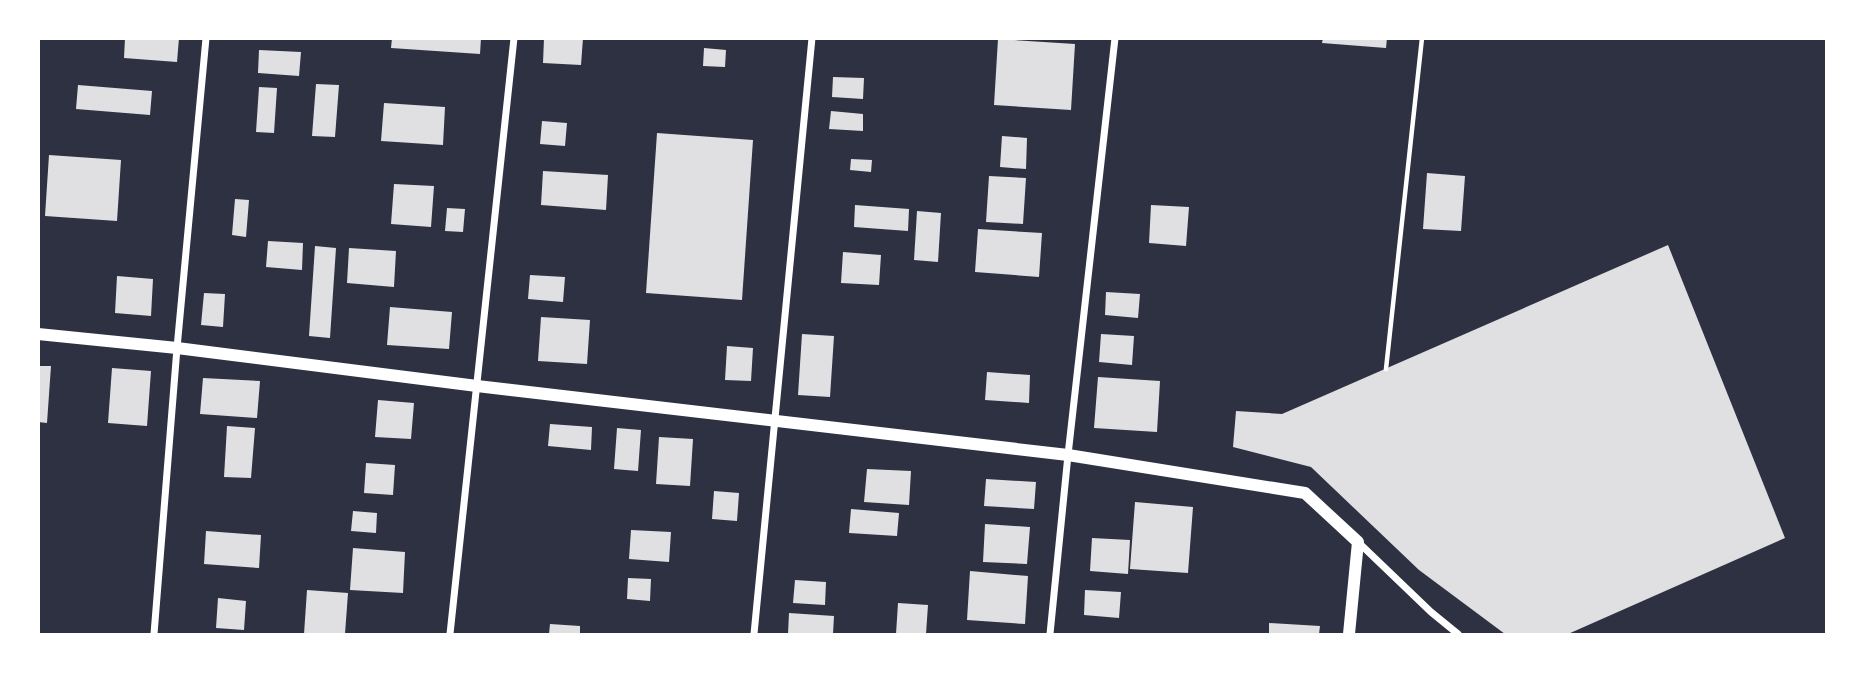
<svg xmlns="http://www.w3.org/2000/svg" width="1865" height="673" viewBox="0 0 1865 673" font-family="'DejaVu Sans',sans-serif">
<style>
.building{fill:#e0e0e3}
.lines{fill:none;stroke-linecap:round;stroke-linejoin:round}
.path{stroke:#fff;stroke-width:4.5}
.minor{stroke:#fff;stroke-width:7}
.tertiary{stroke:#fff;stroke-width:12}
</style>
<rect width="100%" height="100%" fill="#2d3142"/>
<path class="building" d="M 125,38 L 179,38 L 177,62 L 124,58 Z
M 392,38 L 481,38 L 480,54 L 391,48 Z
M 544,38 L 583,38 L 581,65 L 543,63 Z
M 1323,38 L 1387,38 L 1386,48 L 1322,43 Z
M 998,39 L 1075,44 L 1071,110 L 994,105 Z
M 704,48 L 726,50 L 725,67 L 703,66 Z
M 259,50 L 301,52 L 299,76 L 258,73 Z
M 833,77 L 864,78 L 863,99 L 832,97 Z
M 316,84 L 339,85 L 335,137 L 312,136 Z
M 78,85 L 152,91 L 150,115 L 76,109 Z
M 259,87 L 277,88 L 274,133 L 256,132 Z
M 384,103 L 445,107 L 443,145 L 381,141 Z
M 831,111 L 863,114 L 863,131 L 829,129 Z
M 542,121 L 567,123 L 565,146 L 540,144 Z
M 657,133 L 753,140 L 742,300 L 646,293 Z
M 1002,136 L 1027,138 L 1026,169 L 1000,167 Z
M 49,155 L 121,160 L 117,221 L 45,216 Z
M 851,159 L 872,160 L 871,172 L 850,170 Z
M 543,171 L 608,175 L 606,210 L 541,205 Z
M 1427,173 L 1465,176 L 1461,231 L 1423,229 Z
M 989,176 L 1026,178 L 1023,224 L 986,222 Z
M 394,184 L 434,186 L 431,227 L 391,224 Z
M 235,199 L 249,200 L 246,237 L 232,235 Z
M 855,205 L 909,209 L 908,231 L 854,227 Z
M 1151,205 L 1189,207 L 1186,246 L 1149,243 Z
M 447,208 L 465,209 L 463,232 L 445,231 Z
M 917,211 L 941,213 L 938,262 L 914,260 Z
M 978,229 L 1042,233 L 1039,277 L 975,272 Z
M 268,241 L 303,243 L 302,270 L 266,267 Z
M 1668,245 L 1785,538 L 1568,634 L 1505,634 L 1419,570 L 1311,467 L 1233,447 L 1236,411 L 1282,414 Z
M 315,246 L 336,248 L 330,338 L 309,336 Z
M 349,248 L 396,251 L 394,287 L 347,283 Z
M 843,252 L 881,255 L 879,285 L 841,283 Z
M 530,275 L 565,277 L 563,302 L 528,299 Z
M 117,276 L 153,279 L 151,316 L 115,313 Z
M 1106,292 L 1140,294 L 1138,318 L 1105,315 Z
M 204,293 L 225,294 L 223,327 L 201,325 Z
M 390,307 L 452,312 L 449,349 L 387,345 Z
M 541,317 L 590,320 L 587,364 L 538,361 Z
M 802,334 L 834,336 L 830,397 L 798,395 Z
M 1101,334 L 1134,336 L 1132,365 L 1099,362 Z
M 727,346 L 753,348 L 751,381 L 725,380 Z
M 38,366 L 51,366 L 47,423 L 38,422 Z
M 112,368 L 151,371 L 147,426 L 108,423 Z
M 987,372 L 1030,375 L 1029,403 L 985,400 Z
M 1098,377 L 1160,381 L 1157,432 L 1094,428 Z
M 203,378 L 260,381 L 257,418 L 200,414 Z
M 378,400 L 414,403 L 411,439 L 375,437 Z
M 550,424 L 592,427 L 591,450 L 548,446 Z
M 227,426 L 255,428 L 251,478 L 224,477 Z
M 617,428 L 641,430 L 638,471 L 614,469 Z
M 659,437 L 693,439 L 690,486 L 656,484 Z
M 366,463 L 395,465 L 393,495 L 364,493 Z
M 867,469 L 911,471 L 909,505 L 864,502 Z
M 986,479 L 1036,482 L 1034,509 L 984,506 Z
M 714,491 L 739,493 L 737,521 L 712,519 Z
M 1135,502 L 1193,507 L 1188,573 L 1130,569 Z
M 851,509 L 899,513 L 897,536 L 849,533 Z
M 353,511 L 377,513 L 376,533 L 351,531 Z
M 985,524 L 1030,527 L 1027,564 L 983,562 Z
M 631,530 L 671,532 L 669,562 L 629,559 Z
M 206,531 L 261,535 L 259,568 L 204,564 Z
M 1092,538 L 1130,540 L 1128,574 L 1090,571 Z
M 353,548 L 405,552 L 403,593 L 350,590 Z
M 970,571 L 1028,576 L 1025,624 L 967,620 Z
M 628,578 L 651,579 L 650,601 L 627,599 Z
M 795,580 L 826,582 L 825,605 L 793,603 Z
M 307,590 L 348,593 L 345,634 L 304,634 Z
M 1085,590 L 1121,592 L 1119,618 L 1084,615 Z
M 218,598 L 246,601 L 244,630 L 216,628 Z
M 898,603 L 928,605 L 926,634 L 896,634 Z
M 789,613 L 834,616 L 833,634 L 788,634 Z
M 1269,623 L 1320,626 L 1319,634 L 1269,634 Z
M 550,624 L 580,626 L 580,634 L 549,634 Z"/>
<g class="lines">
<path class="path" d="M 1386,369 L 1422,38"/>
<path class="minor" d="M 1358,542 L 1431,612 L 1458,634
M 154,634 L 177,348 L 206,38
M 450,634 L 514,38
M 754,634 L 812,38
M 1050,634 L 1068,455 L 1115,38"/>
<path class="tertiary" d="M 38,334 L 177,348 L 477,386 L 1068,455 L 1305,493 L 1358,542 L 1349,634"/>
</g>
<rect width="1865" height="673" fill="none" stroke="#ffffff" stroke-width="80"/>
</svg>
